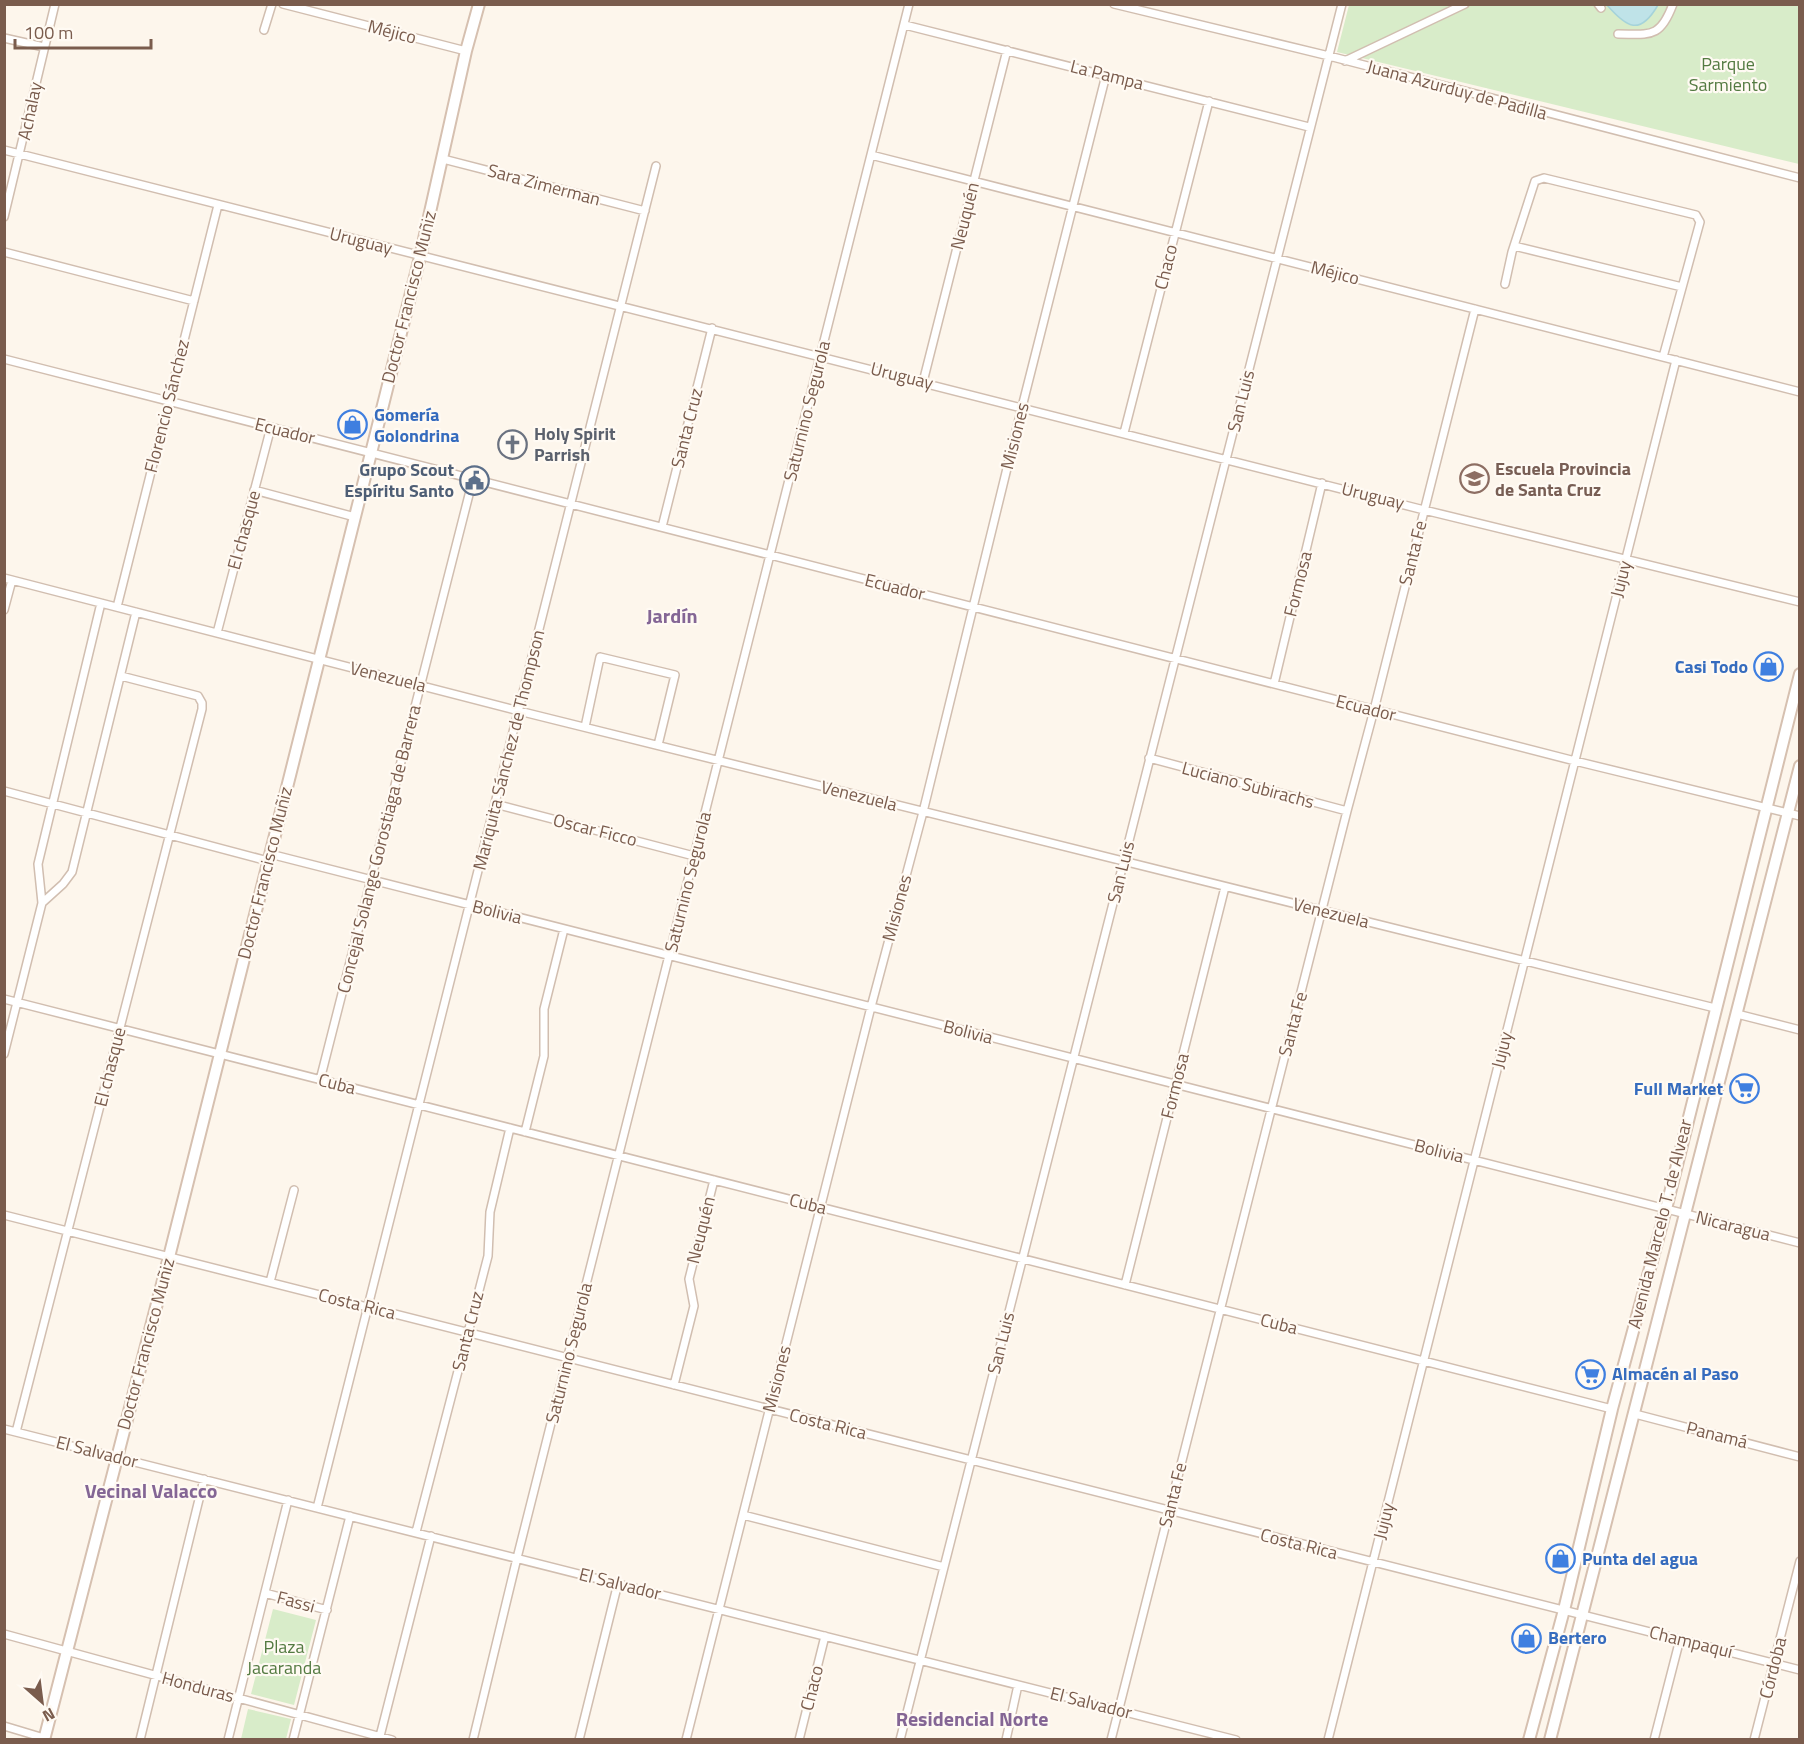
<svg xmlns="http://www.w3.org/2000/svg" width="1804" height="1744" viewBox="0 0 1804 1744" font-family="'Titillium Web',sans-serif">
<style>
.green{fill:#d8ecc9}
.water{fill:#bfe3e8;stroke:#a5d3da;stroke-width:1.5}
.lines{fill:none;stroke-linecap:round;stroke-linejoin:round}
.minor-casing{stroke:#d1beb0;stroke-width:10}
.secondary-casing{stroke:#d6c0b0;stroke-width:14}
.minor{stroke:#fff;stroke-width:7}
.secondary{stroke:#fff;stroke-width:10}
.labels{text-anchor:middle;stroke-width:4.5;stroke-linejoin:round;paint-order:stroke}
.street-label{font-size:18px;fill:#7a5c4d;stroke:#fffaf3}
.park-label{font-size:18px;fill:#537a41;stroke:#fffaf3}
.shop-label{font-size:18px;font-weight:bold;fill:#366cbe;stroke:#fffaf3;text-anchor:start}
.worship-label{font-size:18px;font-weight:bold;fill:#5b616d;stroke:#fffaf3;text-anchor:start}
.education-label{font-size:18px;font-weight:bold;fill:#785e54;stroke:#fffaf3;text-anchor:start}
.service-label{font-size:18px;font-weight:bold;fill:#4e5e75;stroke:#fffaf3;text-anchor:end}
.neighbourhood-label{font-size:20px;font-weight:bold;fill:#846695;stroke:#fffaf3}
</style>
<rect width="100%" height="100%" fill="#fdf6ec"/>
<path class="green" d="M 1349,5 L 1799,5 L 1799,164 L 1337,52 Z
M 273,1609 L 316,1620 L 294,1705 L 251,1694 Z
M 248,1709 L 291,1719 L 286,1739 L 241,1739 Z"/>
<path class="water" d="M 1607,5 L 1658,5 C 1640,36 1627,28 1607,5 Z"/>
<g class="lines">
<defs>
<path id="minor" d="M 283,4 L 466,51
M 1114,4 L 1329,56 L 1800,178
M 1598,4 L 1601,8
M 905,25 L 1309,127
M 264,30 L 272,4
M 1618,34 C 1650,34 1660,39 1673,4
M 4,38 L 44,47
M 1345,61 L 1465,4
M 4,150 L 1424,510 L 1800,602
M 871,155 L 1800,392
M 443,159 L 645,211
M 4,217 L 55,4
M 1514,246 L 1682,287
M 4,252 L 194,301
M 1505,284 L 1512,252 L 1535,181 L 1544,178 L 1696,215 L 1700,222 L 1663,357
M 4,359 L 1575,761 L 1800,816
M 923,382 L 1007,50
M 1124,433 L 1209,101
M 254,490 L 355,517
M 662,527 L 712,328
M 4,578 L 519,711 L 1715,1008
M 117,607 L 218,205
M 4,610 L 12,580
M 217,633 L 271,427
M 1274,684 L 1322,483
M 585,727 L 600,657 L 675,675 L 658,745
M 1149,758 L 1347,811
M 4,791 L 268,861
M 495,804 L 694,856
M 270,854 L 1800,1243
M 42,903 L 63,884 L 72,872 L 136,612
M 4,999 L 1612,1409
M 1737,1014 L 1800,1030
M 4,1054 L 42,903 L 38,864 L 101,603
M 320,1080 L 473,479
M 525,1132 L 544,1056 L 544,1009 L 564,929
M 4,1215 L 1800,1670
M 270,1282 L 294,1190
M 1125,1285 L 1225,887
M 674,1385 L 694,1306 L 689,1279 L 714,1180
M 1635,1414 L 1800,1457
M 4,1429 L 1236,1740
M 16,1432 L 202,709 L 202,703 L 198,696 L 121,676
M 317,1508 L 656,166
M 743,1515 L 944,1567
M 416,1532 L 488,1256 L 490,1212 L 510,1128
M 265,1593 L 327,1610
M 4,1634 L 392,1740
M 4,1726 L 44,1738
M 140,1740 L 204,1479
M 228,1740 L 288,1500
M 293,1740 L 350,1516
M 379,1740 L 431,1536
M 473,1740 L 517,1558 L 909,4
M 579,1740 L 618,1583
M 686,1740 L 871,1007 L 923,812 L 1022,407 L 1106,75
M 799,1740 L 825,1636
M 900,1740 L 1342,4
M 1006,1740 L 1018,1685
M 1111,1740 L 1347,811 L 1374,710 L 1475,309
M 1328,1740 L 1676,360
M 1654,1740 L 1680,1639
M 1754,1740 L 1800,1561"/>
<path id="secondary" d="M 44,1740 L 169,1257 L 371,453 L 420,257 L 466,51 L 479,4
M 1529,1740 L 1564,1610 L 1612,1409 L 1666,1209 L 1800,674
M 1550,1740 L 1800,766"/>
</defs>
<use href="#minor" class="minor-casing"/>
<use href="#secondary" class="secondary-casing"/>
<use href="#minor" class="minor"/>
<use href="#secondary" class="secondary"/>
</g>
<defs>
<symbol id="shop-ring" viewBox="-11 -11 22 22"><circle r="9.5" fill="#fffaf3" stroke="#3f7fe0" stroke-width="1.5"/><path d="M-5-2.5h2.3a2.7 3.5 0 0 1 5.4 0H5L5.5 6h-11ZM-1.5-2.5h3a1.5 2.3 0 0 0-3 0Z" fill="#3f7fe0"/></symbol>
<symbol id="church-ring" viewBox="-11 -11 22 22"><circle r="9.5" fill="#fffaf3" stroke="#6b7280" stroke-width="1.5"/><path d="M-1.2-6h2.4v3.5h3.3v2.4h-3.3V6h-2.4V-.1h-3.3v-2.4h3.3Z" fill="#6b7280"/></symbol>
<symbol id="school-ring" viewBox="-11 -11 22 22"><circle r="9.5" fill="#fffaf3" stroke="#8d6e63" stroke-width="1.5"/><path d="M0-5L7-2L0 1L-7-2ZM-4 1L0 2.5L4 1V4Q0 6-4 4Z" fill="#8d6e63"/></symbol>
<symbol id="civic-ring" viewBox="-11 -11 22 22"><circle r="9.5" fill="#fffaf3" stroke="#5c6f8a" stroke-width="1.5"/><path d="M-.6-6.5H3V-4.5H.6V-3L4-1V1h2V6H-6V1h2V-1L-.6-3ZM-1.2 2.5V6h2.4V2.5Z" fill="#5c6f8a"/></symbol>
<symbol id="supermarket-ring" viewBox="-11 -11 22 22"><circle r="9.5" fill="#fffaf3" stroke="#3f7fe0" stroke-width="1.5"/><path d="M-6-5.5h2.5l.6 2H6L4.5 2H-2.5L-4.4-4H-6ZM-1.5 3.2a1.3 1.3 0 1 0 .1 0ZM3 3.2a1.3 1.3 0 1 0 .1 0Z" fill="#3f7fe0"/></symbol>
</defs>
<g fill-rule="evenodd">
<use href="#shop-ring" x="336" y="408" width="33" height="33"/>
<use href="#church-ring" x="496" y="428" width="33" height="33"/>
<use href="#school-ring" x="1458" y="462" width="33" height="33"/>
<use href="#civic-ring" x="458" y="464" width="33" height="33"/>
<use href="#shop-ring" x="1752" y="650" width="33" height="33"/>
<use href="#supermarket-ring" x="1728" y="1072" width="33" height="33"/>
<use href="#supermarket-ring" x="1574" y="1358" width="33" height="33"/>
<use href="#shop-ring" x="1544" y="1542" width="33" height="33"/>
<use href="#shop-ring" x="1510" y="1622" width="33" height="33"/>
</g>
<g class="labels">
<g class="street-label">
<text transform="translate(392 32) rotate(14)" y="6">Méjico</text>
<text transform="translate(1107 75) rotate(14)" y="6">La Pampa</text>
<text transform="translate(1457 90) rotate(15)" y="6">Juana Azurduy de Padilla</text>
<text transform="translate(30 111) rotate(-78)" y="6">Achalay</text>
<text transform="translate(544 185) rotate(15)" y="6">Sara Zimerman</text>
<text transform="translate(965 216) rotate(-76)" y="6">Neuquén</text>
<text transform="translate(361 241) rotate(14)" y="6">Uruguay</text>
<text transform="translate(1166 267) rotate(-76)" y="6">Chaco</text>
<text transform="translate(1335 273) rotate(14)" y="6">Méjico</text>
<text transform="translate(409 297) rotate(-76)" y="6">Doctor Francisco Muñiz</text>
<text transform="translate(902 376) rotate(14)" y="6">Uruguay</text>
<text transform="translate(1241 401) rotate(-76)" y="6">San Luis</text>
<text transform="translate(167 406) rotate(-76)" y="6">Florencio Sánchez</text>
<text transform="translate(807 411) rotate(-76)" y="6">Saturnino Segurola</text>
<text transform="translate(687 428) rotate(-76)" y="6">Santa Cruz</text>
<text transform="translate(285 431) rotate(14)" y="6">Ecuador</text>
<text transform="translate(1015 436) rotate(-76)" y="6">Misiones</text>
<text transform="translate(1373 496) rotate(14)" y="6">Uruguay</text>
<text transform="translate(244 530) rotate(-75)" y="6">El chasque</text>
<text transform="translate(1413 553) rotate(-76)" y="6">Santa Fe</text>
<text transform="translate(1621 579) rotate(-76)" y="6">Jujuy</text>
<text transform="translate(1298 584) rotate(-76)" y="6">Formosa</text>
<text transform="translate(895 587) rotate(14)" y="6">Ecuador</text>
<text transform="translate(388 677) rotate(14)" y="6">Venezuela</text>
<text transform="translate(1366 708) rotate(14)" y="6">Ecuador</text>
<text transform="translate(509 750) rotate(-76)" y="6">Mariquita Sánchez de Thompson</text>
<text transform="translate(1248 785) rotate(15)" y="6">Luciano Subirachs</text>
<text transform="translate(859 796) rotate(14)" y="6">Venezuela</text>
<text transform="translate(595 830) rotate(14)" y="6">Oscar Ficco</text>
<text transform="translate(379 849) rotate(-76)" y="6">Concejal Solange Gorostiaga de Barrera</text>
<text transform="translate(1121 872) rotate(-76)" y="6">San Luis</text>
<text transform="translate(265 873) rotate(-76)" y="6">Doctor Francisco Muñiz</text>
<text transform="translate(688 882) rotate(-76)" y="6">Saturnino Segurola</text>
<text transform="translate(897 908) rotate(-75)" y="6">Misiones</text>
<text transform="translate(497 912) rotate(14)" y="6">Bolivia</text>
<text transform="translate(1331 913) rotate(14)" y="6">Venezuela</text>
<text transform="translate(1293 1024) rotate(-75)" y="6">Santa Fe</text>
<text transform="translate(968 1032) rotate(14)" y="6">Bolivia</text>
<text transform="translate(1502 1050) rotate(-76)" y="6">Jujuy</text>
<text transform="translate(110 1067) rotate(-76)" y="6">El chasque</text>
<text transform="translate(337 1084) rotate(14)" y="6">Cuba</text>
<text transform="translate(1175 1086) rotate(-76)" y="6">Formosa</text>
<text transform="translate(1439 1151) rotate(14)" y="6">Bolivia</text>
<text transform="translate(808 1204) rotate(14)" y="6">Cuba</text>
<text transform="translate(1660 1224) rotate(-76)" y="6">Avenida Marcelo T. de Alvear</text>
<text transform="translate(1733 1226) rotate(14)" y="6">Nicaragua</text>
<text transform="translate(701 1230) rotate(-76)" y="6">Neuquén</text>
<text transform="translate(357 1304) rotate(14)" y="6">Costa Rica</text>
<text transform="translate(1279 1324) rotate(14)" y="6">Cuba</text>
<text transform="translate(468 1331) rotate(-76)" y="6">Santa Cruz</text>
<text transform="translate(1001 1343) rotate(-76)" y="6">San Luis</text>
<text transform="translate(146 1344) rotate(-75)" y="6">Doctor Francisco Muñiz</text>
<text transform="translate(569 1353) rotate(-76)" y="6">Saturnino Segurola</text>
<text transform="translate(777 1379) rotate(-76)" y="6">Misiones</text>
<text transform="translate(828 1424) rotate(14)" y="6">Costa Rica</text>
<text transform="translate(1717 1435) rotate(14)" y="6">Panamá</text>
<text transform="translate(97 1452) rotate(14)" y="6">El Salvador</text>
<text transform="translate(1173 1495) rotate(-76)" y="6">Santa Fe</text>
<text transform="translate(1384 1521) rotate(-76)" y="6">Jujuy</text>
<text transform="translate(1299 1544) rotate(14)" y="6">Costa Rica</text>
<text transform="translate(620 1584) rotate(14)" y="6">El Salvador</text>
<text transform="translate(296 1602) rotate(15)" y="6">Fassi</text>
<text transform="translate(1691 1642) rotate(14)" y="6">Champaquí</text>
<text transform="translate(1773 1668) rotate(-76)" y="6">Córdoba</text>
<text transform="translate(198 1687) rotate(15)" y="6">Honduras</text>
<text transform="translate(812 1688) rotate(-76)" y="6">Chaco</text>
<text transform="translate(1091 1703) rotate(14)" y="6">El Salvador</text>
</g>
<g class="park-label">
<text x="1728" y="70">Parque<tspan x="1728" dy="21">Sarmiento</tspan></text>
<text x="284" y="1653">Plaza<tspan x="284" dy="21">Jacaranda</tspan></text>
</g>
<g class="shop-label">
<text x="374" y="421">Gomería<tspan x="374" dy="21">Golondrina</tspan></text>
<text x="1748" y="673" text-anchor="end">Casi Todo</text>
<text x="1723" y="1095" text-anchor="end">Full Market</text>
<text x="1612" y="1380">Almacén al Paso</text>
<text x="1582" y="1565">Punta del agua</text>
<text x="1548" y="1644">Bertero</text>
</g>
<g class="worship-label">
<text x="534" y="440">Holy Spirit<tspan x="534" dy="21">Parrish</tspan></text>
</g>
<g class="education-label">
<text x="1495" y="475">Escuela Provincia<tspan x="1495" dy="21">de Santa Cruz</tspan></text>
</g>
<g class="service-label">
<text x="454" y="476">Grupo Scout<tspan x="454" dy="21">Espíritu Santo</tspan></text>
</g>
<g class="neighbourhood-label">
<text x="672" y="623">Jardín</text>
<text x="151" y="1498">Vecinal Valacco</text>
<text x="972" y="1726">Residencial Norte</text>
</g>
</g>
<rect width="1804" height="1744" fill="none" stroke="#7a5c4d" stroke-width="12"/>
<g transform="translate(42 1702) rotate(152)" stroke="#fffaf3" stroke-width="4.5" paint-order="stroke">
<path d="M0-4.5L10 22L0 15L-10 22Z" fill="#7a5c4d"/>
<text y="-9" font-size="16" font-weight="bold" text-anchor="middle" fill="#7a5c4d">N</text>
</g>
<path d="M15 39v9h136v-9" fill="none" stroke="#7a5c4d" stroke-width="3"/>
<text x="24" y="39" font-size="18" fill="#7a5c4d" stroke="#fffaf3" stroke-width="4.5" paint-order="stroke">100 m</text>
</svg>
